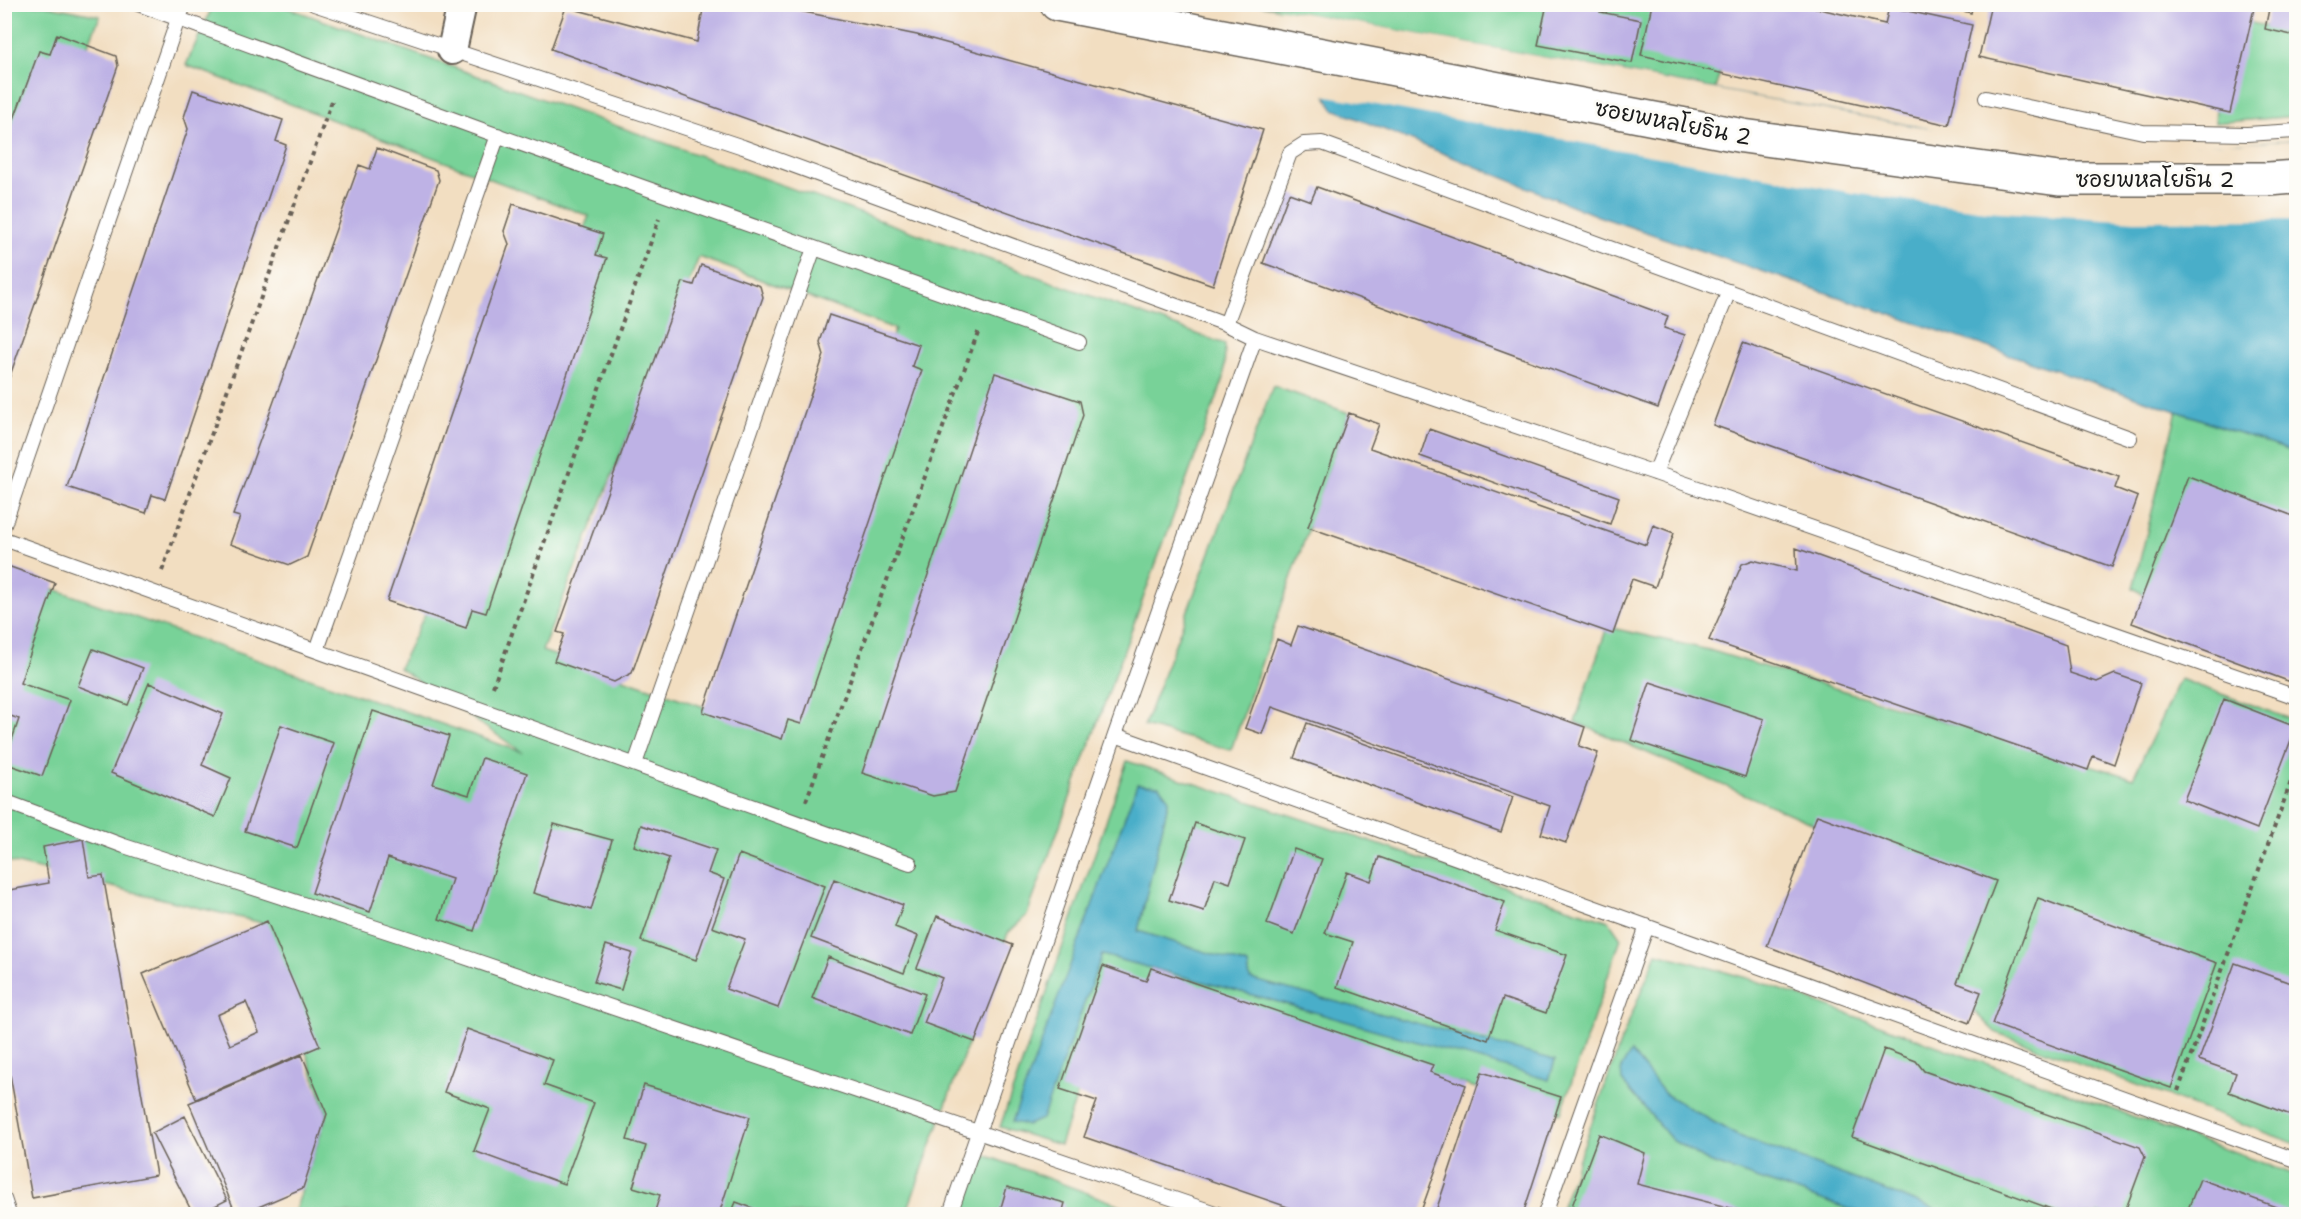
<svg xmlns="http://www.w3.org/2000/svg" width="2301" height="1219" viewBox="0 0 2301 1219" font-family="'Shantell Sans','Playpen Sans Thai',sans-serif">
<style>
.green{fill:#78d298;stroke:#4a775a;stroke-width:1.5;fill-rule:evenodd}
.water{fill:#49aec9;stroke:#326572;stroke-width:1.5}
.pier{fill:#f2dec1}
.building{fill:#beb2e5;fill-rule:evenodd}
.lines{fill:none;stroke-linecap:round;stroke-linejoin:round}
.service-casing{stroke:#676056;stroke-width:16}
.minor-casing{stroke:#676056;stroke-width:32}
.tertiary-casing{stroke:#676056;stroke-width:36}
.path{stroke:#676056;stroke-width:4;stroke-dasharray:4.5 4.5;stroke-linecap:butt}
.service{stroke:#fff;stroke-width:14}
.minor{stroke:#fff;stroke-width:28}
.tertiary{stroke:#fff;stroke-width:33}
.labels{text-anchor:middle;stroke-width:6;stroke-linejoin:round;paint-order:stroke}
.street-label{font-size:22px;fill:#1c1c1c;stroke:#fdfcf7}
</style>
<rect width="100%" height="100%" fill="#fdfcf7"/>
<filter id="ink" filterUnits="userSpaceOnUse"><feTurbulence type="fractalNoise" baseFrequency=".0167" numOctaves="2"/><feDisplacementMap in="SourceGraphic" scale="12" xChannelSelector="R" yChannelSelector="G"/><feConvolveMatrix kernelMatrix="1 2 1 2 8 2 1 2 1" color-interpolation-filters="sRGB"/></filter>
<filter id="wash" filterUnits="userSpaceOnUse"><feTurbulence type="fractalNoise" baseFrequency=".008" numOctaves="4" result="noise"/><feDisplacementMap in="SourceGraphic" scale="24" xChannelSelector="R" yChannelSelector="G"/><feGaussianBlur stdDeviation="1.35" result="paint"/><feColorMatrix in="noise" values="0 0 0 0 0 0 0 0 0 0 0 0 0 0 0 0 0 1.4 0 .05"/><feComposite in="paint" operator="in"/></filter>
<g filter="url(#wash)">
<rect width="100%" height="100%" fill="#f2dec1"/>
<path class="green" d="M 5,5 L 44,5 L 100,16 L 5,246 Z
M 213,5 L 280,5 L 1225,344 L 1224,378 L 1027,915 L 1008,933 L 906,1214 L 294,1214 L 327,1114 L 262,923 L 5,861 L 5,572 L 522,752 L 399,668 L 426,612 L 589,216 L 186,65 ZM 699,257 L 895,329 L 748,722 L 542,651 Z
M 1259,5 L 1741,5 L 1715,89 Z
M 2222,16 L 2296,33 L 2296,116 L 2215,123 Z
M 1273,386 L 1349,413 L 1231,750 L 1144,726 Z
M 2177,411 L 2296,453 L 2296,679 L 2133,588 Z
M 1607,627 L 1709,650 L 2133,778 L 2180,679 L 2296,721 L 2296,1144 L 1995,1032 L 1948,986 L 1875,850 L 1575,722 Z
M 1127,761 L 1609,921 L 1621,938 L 1561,1113 L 1116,981 L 1060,1145 L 1000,1127 ZM 1169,799 L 1138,931 L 1248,965 L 1250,979 L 1555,1061 L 1549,1079 L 1286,1004 L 1101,954 Z
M 1657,953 L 1754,980 L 2296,1175 L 2296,1214 L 1948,1214 L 1736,1135 L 1665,1094 L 1631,1052 L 1622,1081 L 1672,1140 L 1709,1162 L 1864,1214 L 1559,1214 L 1624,1033 Z
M 982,1154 L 1144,1214 L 961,1214 Z"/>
<path class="water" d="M 1281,9 L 2059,153 L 2296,140 L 2296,453 L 2177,411 L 1598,216 L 1333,109 Z
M 1137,784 L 1159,786 L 1169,799 L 1138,931 L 1248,965 L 1250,979 L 1555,1060 L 1549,1080 L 1286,1004 L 1102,955 L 1042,1119 L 1027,1125 L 1012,1122 Z
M 1631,1052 L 1665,1094 L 1736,1135 L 1948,1214 L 1864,1214 L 1709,1162 L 1672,1140 L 1622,1081 L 1621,1068 Z"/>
<path class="pier" d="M 1278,8 L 1918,127 L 1958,131 L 2059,150 L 2296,140 L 2296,220 L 2134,221 L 1986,211 L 1853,193 L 1323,95 Z"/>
<g id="blocks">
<path class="building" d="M 704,4 L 765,4 L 917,35 L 1263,130 L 1213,285 L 551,49 L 566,7 L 697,42 Z
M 1547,4 L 1602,4 L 1600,12 L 1641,20 L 1632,63 L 1538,45 Z
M 1652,4 L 1798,4 L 1885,24 L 1889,7 L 1972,25 L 1949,125 L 1641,55 Z
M 1939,4 L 1973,4 L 1971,13 Z
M 1991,4 L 2255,4 L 2230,113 L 1979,57 Z
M 2270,4 L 2296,4 L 2296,36 L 2265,29 Z
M 57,34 L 116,56 L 118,66 L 5,390 L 4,146 L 39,51 L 50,54 Z
M 193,90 L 283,120 L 276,141 L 286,145 L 165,499 L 152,495 L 146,513 L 67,487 L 188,129 L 184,117 Z
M 377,148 L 436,170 L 439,180 L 307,557 L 290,565 L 230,544 L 240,517 L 233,515 L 359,165 L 370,169 Z
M 1317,187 L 1668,316 L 1664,328 L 1685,335 L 1658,408 L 1263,263 L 1289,193 L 1311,201 Z
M 513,204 L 603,234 L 596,255 L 607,258 L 486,613 L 472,609 L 466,628 L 387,601 L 509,244 L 504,231 Z
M 701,265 L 760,286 L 763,297 L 632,673 L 614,682 L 554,661 L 564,634 L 557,632 L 683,282 L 694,285 Z
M 829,315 L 919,345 L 912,366 L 922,370 L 801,724 L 788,720 L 782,739 L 703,712 L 824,355 L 820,342 Z
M 1743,343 L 2119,477 L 2115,488 L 2138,497 L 2112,567 L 1713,425 Z
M 995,373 L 1080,401 L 1083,415 L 955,792 L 933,796 L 862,773 Z
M 1349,413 L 1379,424 L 1370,448 L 1646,545 L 1653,525 L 1674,533 L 1655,587 L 1632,579 L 1613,634 L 1308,527 Z
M 1429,429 L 1619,497 L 1610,524 L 1420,456 Z
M 2188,476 L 2296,517 L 2296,684 L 2132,623 Z
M 1796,548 L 2066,645 L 2070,673 L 2097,682 L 2115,674 L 2141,683 L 2114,764 L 2093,756 L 2088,770 L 1709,640 L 1742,564 L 1753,560 L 1797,571 Z
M 5,565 L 55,583 L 20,683 L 70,700 L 42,776 L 4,763 L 19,719 L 5,714 Z
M 1298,626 L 1585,727 L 1579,746 L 1598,753 L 1566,843 L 1541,834 L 1550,806 L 1272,707 L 1262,734 L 1245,728 L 1277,639 L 1291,645 Z
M 93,649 L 143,668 L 128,705 L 78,686 Z
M 1650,682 L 1764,719 L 1745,777 L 1631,740 Z
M 149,683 L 223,714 L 202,765 L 231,778 L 215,817 L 111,773 Z
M 2224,699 L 2296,727 L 2257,829 L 2184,800 Z
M 373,711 L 449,736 L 433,784 L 469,795 L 482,758 L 527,773 L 474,931 L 439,919 L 452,879 L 388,858 L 370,912 L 312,893 Z
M 1307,723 L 1513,797 L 1501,832 L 1294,758 Z
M 281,725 L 334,743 L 297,848 L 245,831 Z
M 1817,815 L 1996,881 L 1957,983 L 1981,992 L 1969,1023 L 1767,946 Z
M 1195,823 L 1245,840 L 1230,883 L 1215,878 L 1204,911 L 1169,900 Z
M 554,824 L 612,840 L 591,910 L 533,893 Z
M 641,825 L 716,850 L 708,873 L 724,879 L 696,960 L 641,941 L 669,858 L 634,846 Z
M 83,839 L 89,877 L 103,875 L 156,1175 L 32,1198 L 4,1041 L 4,891 L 49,883 L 43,847 Z
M 1294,849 L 1322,859 L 1294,934 L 1267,924 Z
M 739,854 L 825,886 L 778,1008 L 726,989 L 745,939 L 712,927 Z
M 1379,857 L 1505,902 L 1495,930 L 1567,955 L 1546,1013 L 1503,998 L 1488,1040 L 1337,987 L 1353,942 L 1325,933 L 1347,872 L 1371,881 Z
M 834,879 L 903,905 L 895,927 L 918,936 L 904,973 L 811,938 Z
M 2038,898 L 2217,963 L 2171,1088 L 1992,1024 Z
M 937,916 L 1013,945 L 975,1042 L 924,1023 L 942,978 L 917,968 Z
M 267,921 L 320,1046 L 196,1099 L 143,974 ZM 246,1002 L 259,1032 L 230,1045 L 217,1015 Z
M 606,945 L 632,953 L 621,990 L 594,982 Z
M 828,957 L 925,994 L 910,1035 L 812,998 Z
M 2235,963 L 2296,985 L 2296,1117 L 2229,1092 L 2236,1073 L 2199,1060 Z
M 1103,966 L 1146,981 L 1151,968 L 1433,1065 L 1430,1072 L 1466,1085 L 1420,1214 L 1308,1214 L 1084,1137 L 1097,1101 L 1060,1089 Z
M 467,1029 L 553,1060 L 544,1085 L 594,1103 L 564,1184 L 474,1151 L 490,1109 L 444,1092 Z
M 1884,1049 L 1916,1061 L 1924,1071 L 2140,1147 L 2145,1157 L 2124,1214 L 2105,1214 L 2098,1212 L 2097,1214 L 2065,1214 L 1852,1137 Z
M 302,1055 L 327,1114 L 303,1188 L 242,1214 L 236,1214 L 189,1103 Z
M 1482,1072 L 1561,1097 L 1523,1214 L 1435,1214 Z
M 644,1085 L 750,1117 L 719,1214 L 654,1214 L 660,1195 L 633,1187 L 646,1146 L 627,1140 Z
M 185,1116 L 227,1200 L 199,1214 L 193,1214 L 152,1133 Z
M 1599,1134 L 1645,1153 L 1637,1184 L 1754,1214 L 1569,1214 Z
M 2200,1179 L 2295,1214 L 2186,1214 Z
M 1007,1187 L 1065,1203 L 1062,1214 L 999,1214 Z
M 736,1202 L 769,1214 L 731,1214 Z"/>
</g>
</g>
<g filter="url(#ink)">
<use href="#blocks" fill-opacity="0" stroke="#676056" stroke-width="1.5"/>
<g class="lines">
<defs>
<path id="service" d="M 138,4 L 485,131 L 1079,342
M 314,4 L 743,147 L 1226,324 L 1255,338 L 1655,473 L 2296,697
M 1986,98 L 2143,132 L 2247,134 L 2296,131
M 1226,324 L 1290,153 L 1304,144 L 1322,143 L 2130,438
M 1655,473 L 1729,291
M 4,525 L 178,19 L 185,4
M 4,539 L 910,863
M 317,650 L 498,135
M 1115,735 L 2296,1160
M 635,764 L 814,248
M 4,801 L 124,846 L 435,947 L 1218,1214
M 4,1199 L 9,1214
M 950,1214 L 1115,735 L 1255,338
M 1545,1214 L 1647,926"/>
<path id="minor" d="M 452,50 L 462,4"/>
<path id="tertiary" d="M 1057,4 L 1743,136 L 2059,179 L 2269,179 L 2296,177"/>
</defs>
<use href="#service" class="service-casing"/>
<use href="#minor" class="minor-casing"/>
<use href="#tertiary" class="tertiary-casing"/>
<path class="path" d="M 162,571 L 332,101
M 493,687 L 659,219
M 806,801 L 978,332
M 2178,1091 L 2296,768"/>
<use href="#service" class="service"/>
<use href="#minor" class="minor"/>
<use href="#tertiary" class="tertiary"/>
</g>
</g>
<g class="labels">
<g class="street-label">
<text transform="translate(1673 122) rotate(11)" y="8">ซอยพหลโยธิน 2</text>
<text x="2155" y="187">ซอยพหลโยธิน 2</text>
</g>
</g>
<rect width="2301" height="1219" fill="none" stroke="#fdfcf7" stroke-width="24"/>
</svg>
